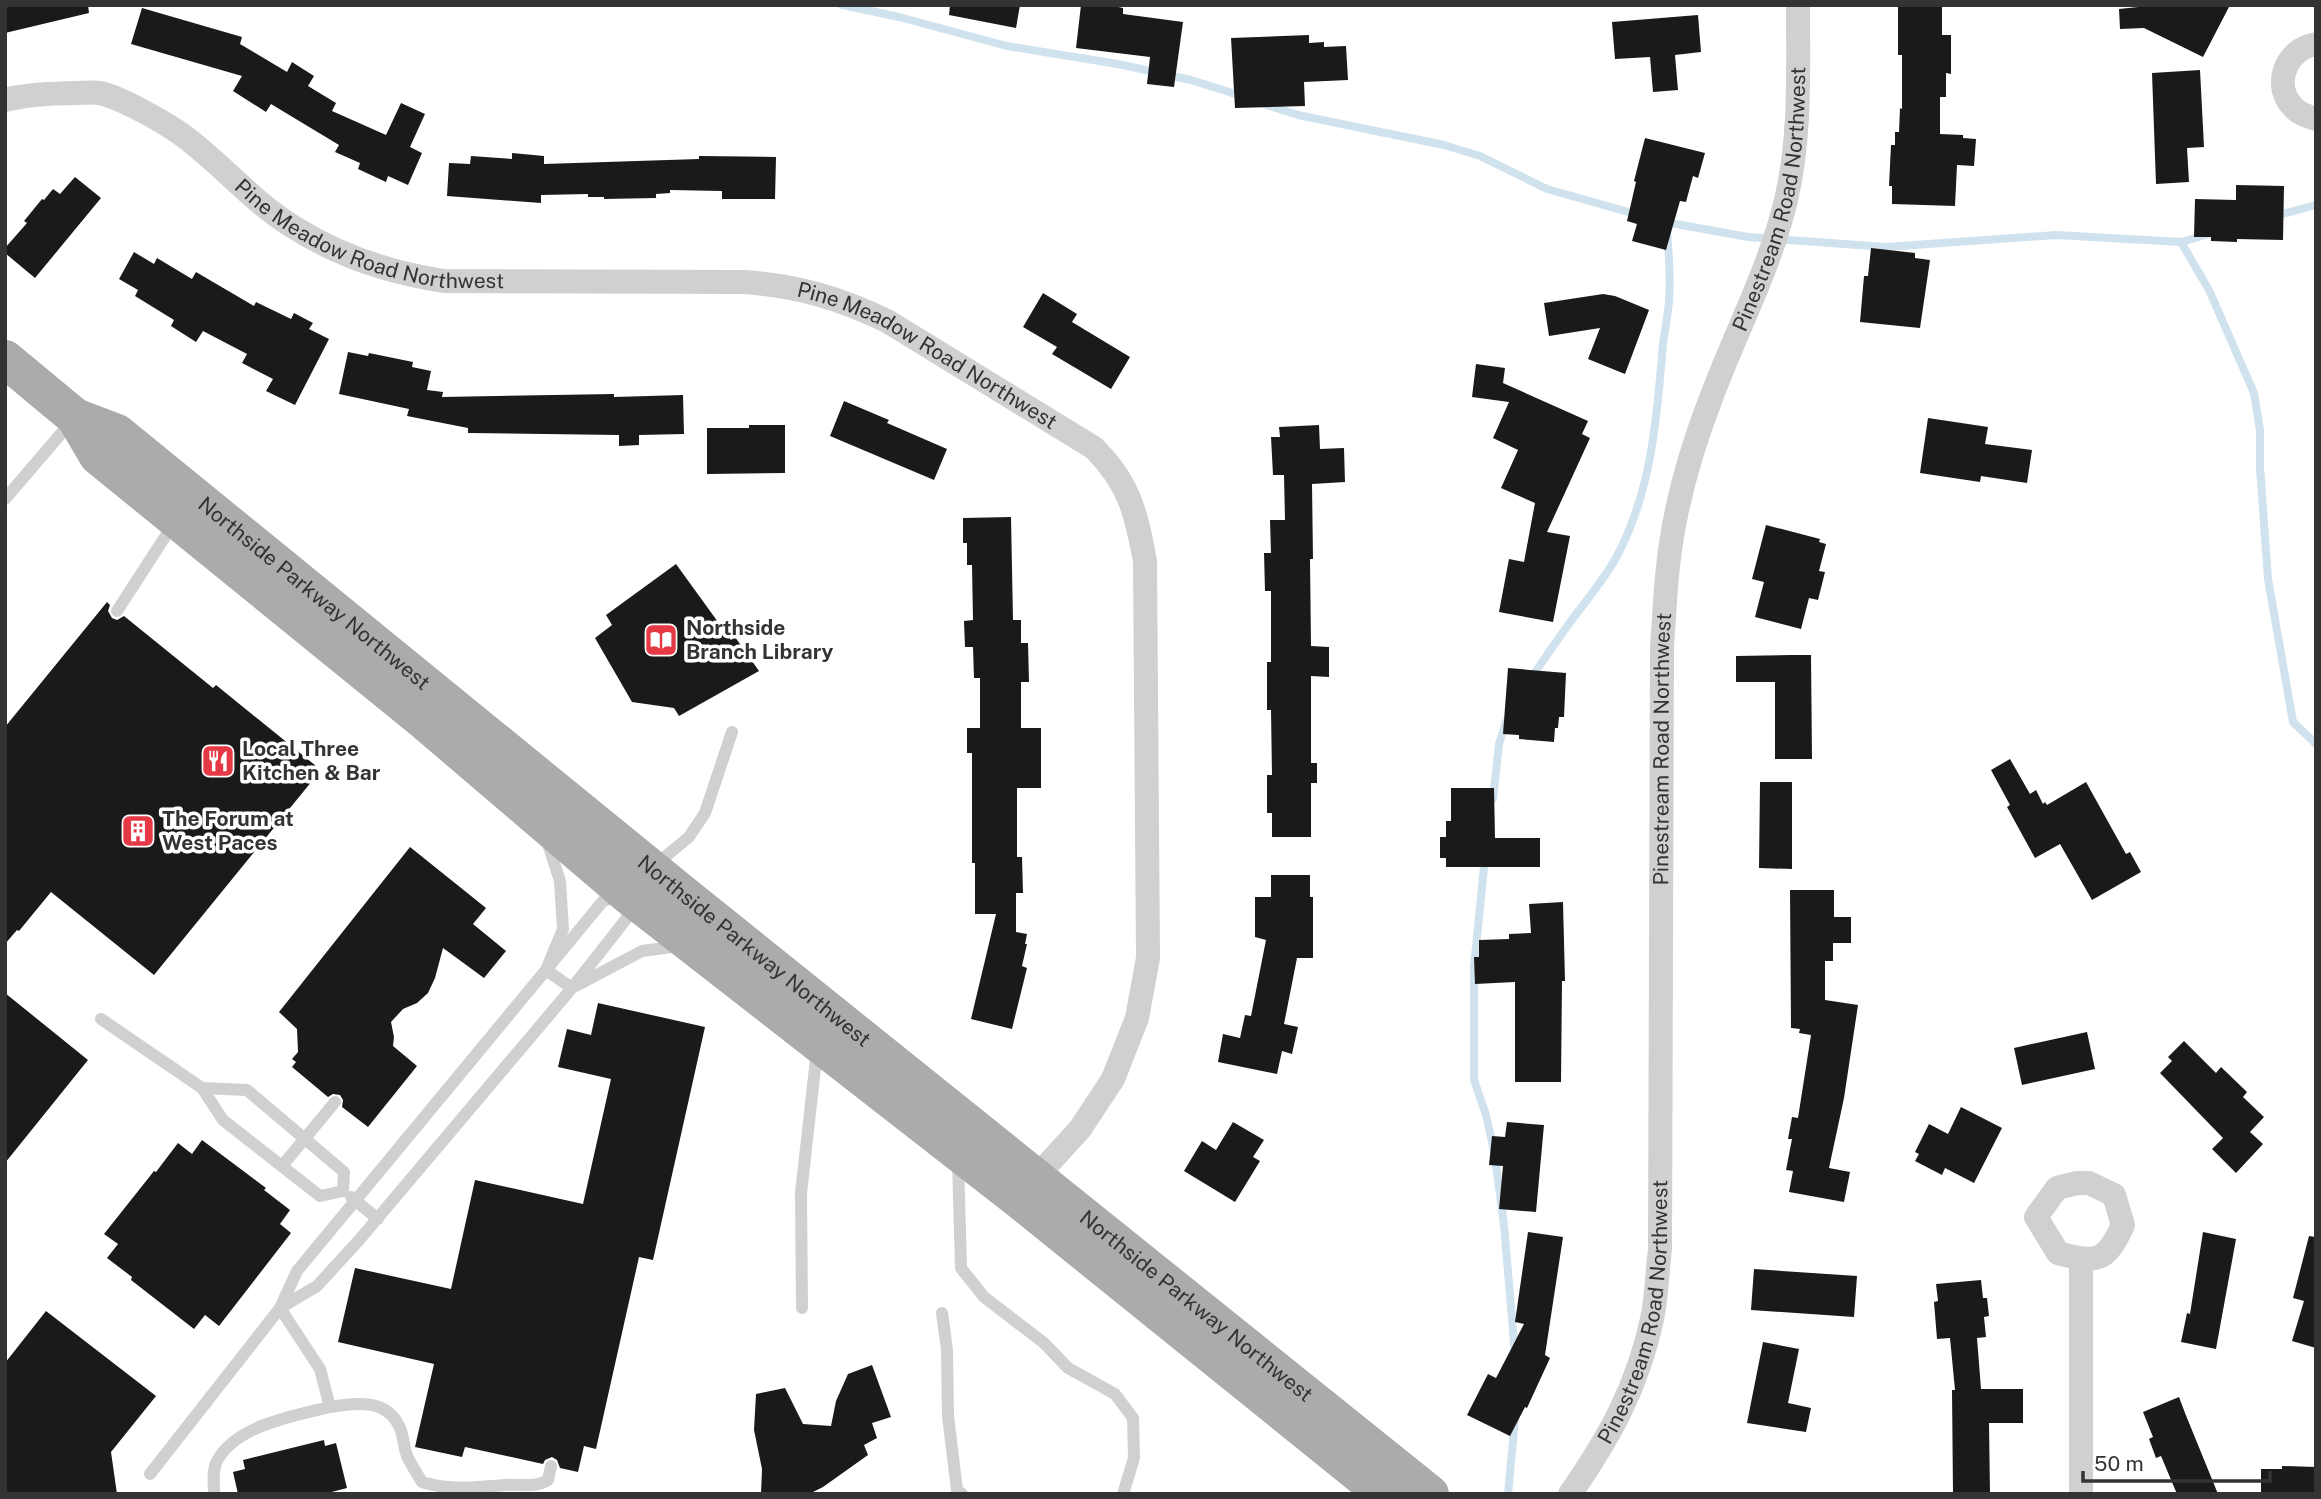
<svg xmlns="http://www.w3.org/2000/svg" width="2321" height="1499" viewBox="0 0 2321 1499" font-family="'Public Sans',sans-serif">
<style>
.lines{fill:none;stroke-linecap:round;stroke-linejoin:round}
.stream{stroke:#cfe2ee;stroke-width:8}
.building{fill:#1a1a1a}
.service{stroke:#d0d0d0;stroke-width:12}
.minor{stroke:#d0d0d0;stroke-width:24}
.primary{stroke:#ababab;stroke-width:38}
.labels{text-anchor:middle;stroke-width:7;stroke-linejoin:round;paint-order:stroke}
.street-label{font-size:21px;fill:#333;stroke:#fff}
.poi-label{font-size:21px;font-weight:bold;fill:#333;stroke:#fff;text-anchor:start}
</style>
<rect width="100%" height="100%" fill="#fff"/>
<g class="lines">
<path class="stream" d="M 842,5 L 899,17 L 1007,46 L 1118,64 L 1191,80 L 1245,97
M 1264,104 L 1298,115 L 1444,145 L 1480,156 L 1547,189 L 1639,215
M 2275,216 L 2316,205
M 1665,222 L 1748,237 L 1886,247 L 2056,235 L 2181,242 L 2209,234
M 2181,242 L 2209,290 L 2254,393 L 2260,430 L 2260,467 L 2268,579 L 2293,722 L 2316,744
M 1531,678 C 1545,658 1559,637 1574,617 C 1589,597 1605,578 1617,556 C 1652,490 1657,416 1663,344 C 1665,329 1668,315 1669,301 C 1671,278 1669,255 1667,232
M 1493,799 L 1499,744 L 1506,722
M 1485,857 L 1474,967 L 1474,1080 L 1486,1115 L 1494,1151 L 1504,1225 L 1515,1354
M 1508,1494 L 1515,1419"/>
</g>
<path class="building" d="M 5,5 L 88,5 L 89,13 L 5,33 Z
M 950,5 L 1020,5 L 1016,28 L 949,15 Z
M 1081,5 L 1109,5 L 1123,8 L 1123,14 L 1183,22 L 1174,87 L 1147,84 L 1150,57 L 1076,48 Z
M 1898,5 L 1942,5 L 1942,35 L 1951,35 L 1951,74 L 1946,73 L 1946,97 L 1940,97 L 1940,134 L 1963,135 L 1963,138 L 1976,139 L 1974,166 L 1957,165 L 1955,206 L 1892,204 L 1892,186 L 1889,186 L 1891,145 L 1895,145 L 1895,132 L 1899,132 L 1900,108 L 1902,109 L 1902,55 L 1898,55 Z
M 2230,5 L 2203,57 L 2144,28 L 2120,29 L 2119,9 L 2157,5 Z
M 142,8 L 242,37 L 240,44 L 287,72 L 292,62 L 314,76 L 308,86 L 336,103 L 332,111 L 386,135 L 401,103 L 425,114 L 410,147 L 422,153 L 408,185 L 388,176 L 386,182 L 358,169 L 360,163 L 335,152 L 339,145 L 271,104 L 266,112 L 233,91 L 242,76 L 131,44 Z
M 1698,15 L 1701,52 L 1675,55 L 1678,90 L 1653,92 L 1650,57 L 1615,59 L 1612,22 Z
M 1309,35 L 1309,43 L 1324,42 L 1324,47 L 1346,46 L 1348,80 L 1304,82 L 1305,106 L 1235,108 L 1231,38 Z
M 2200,70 L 2204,147 L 2187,148 L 2189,182 L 2156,184 L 2152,73 Z
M 1645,138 L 1705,153 L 1698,178 L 1693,176 L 1686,202 L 1680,201 L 1666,250 L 1632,241 L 1637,224 L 1627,221 L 1636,182 L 1634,181 Z
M 512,153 L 544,156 L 544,164 L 699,159 L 699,156 L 776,157 L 775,199 L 722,199 L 722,191 L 670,190 L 670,193 L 656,194 L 656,198 L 604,199 L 604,197 L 588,197 L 588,194 L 541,195 L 541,203 L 447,196 L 449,163 L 470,164 L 471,156 L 512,159 Z
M 75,177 L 101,198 L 35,278 L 5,253 L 5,248 L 27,223 L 24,221 L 42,199 L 44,200 L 53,189 L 60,194 Z
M 2236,185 L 2284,186 L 2283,240 L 2237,239 L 2237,242 L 2211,241 L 2211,237 L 2194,237 L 2195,199 L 2236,200 Z
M 1871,248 L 1915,253 L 1915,258 L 1930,260 L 1920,328 L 1860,322 L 1864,276 L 1868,276 Z
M 134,252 L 154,264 L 157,258 L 192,279 L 196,272 L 254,306 L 256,302 L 291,319 L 294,313 L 313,323 L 309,329 L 329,339 L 295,405 L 266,391 L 273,379 L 242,363 L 247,354 L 203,331 L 196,342 L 171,326 L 174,320 L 135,296 L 138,290 L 119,279 Z
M 1043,293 L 1077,314 L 1072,322 L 1130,357 L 1111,389 L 1052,354 L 1057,347 L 1023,327 Z
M 1603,294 L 1615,296 L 1649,310 L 1625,374 L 1588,359 L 1600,328 L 1549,336 L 1544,303 Z
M 348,352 L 368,356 L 369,353 L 413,362 L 412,367 L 431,371 L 427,390 L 443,392 L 442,397 L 614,394 L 614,397 L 683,395 L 684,434 L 639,435 L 639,445 L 619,446 L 619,435 L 468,433 L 468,428 L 407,416 L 409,409 L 339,394 Z
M 1476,364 L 1505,368 L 1503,383 L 1588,421 L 1582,434 L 1590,438 L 1547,532 L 1570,536 L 1553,622 L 1499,612 L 1509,559 L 1524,562 L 1535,503 L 1501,488 L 1518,450 L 1493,438 L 1509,402 L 1472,397 Z
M 844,401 L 889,420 L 887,423 L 947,449 L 934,480 L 830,436 Z
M 1928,418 L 1988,427 L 1985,444 L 2032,450 L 2027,483 L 1981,476 L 1980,482 L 1920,473 Z
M 749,425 L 785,425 L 785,473 L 707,474 L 707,428 L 749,428 Z
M 1319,425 L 1320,449 L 1344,448 L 1345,482 L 1312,484 L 1313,559 L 1310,559 L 1311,646 L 1329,647 L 1329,677 L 1311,676 L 1311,763 L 1317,763 L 1317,783 L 1311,783 L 1311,837 L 1272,837 L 1272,813 L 1267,813 L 1267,775 L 1272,775 L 1271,710 L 1267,710 L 1267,662 L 1271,662 L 1271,591 L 1265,591 L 1264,553 L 1271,553 L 1270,520 L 1285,520 L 1284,475 L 1273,475 L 1271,437 L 1280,437 L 1279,427 Z
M 1011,517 L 1013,620 L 1021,620 L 1021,643 L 1028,643 L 1029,682 L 1021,682 L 1021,728 L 1041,728 L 1041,788 L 1017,788 L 1017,857 L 1022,857 L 1023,893 L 1016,893 L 1016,932 L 1027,934 L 1025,944 L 1027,944 L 1022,966 L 1027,968 L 1012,1029 L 971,1019 L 996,914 L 975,914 L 975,863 L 972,863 L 972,753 L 967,753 L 967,728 L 980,728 L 980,678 L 974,678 L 973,647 L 965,647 L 964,621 L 973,620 L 972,565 L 967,565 L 967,543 L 963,543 L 963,518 Z
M 1766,525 L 1820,539 L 1819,542 L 1826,544 L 1819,571 L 1825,572 L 1818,600 L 1809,598 L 1801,629 L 1755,617 L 1764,582 L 1752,579 Z
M 676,564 L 731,640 L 735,637 L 759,671 L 679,716 L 674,708 L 632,702 L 595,638 L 612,625 L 606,615 Z
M 107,602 L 110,605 L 108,611 L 112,618 L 117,620 L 124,616 L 213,688 L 216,685 L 321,770 L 154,975 L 51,892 L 19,931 L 17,930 L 5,944 L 5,727 Z
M 1791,655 L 1811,655 L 1812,759 L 1775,759 L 1775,682 L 1736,682 L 1736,656 Z
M 1508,668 L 1566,673 L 1564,717 L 1559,717 L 1558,728 L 1555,728 L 1554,742 L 1519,739 L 1519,735 L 1503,734 Z
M 2010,759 L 2030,794 L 2036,790 L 2043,804 L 2045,802 L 2047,805 L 2086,782 L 2126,854 L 2130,852 L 2141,872 L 2092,900 L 2060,844 L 2035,858 L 2007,807 L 2010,805 L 1991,770 Z
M 1760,782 L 1792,782 L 1792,869 L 1759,868 Z
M 1451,788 L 1494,788 L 1495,838 L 1540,838 L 1540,867 L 1446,867 L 1446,858 L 1440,858 L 1440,837 L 1446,837 L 1446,821 L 1451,821 Z
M 410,847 L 486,908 L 473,924 L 506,951 L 484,978 L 443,948 L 435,978 L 428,993 L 417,1003 L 403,1009 L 391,1022 L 394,1037 L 393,1046 L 417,1066 L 368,1127 L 342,1107 L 343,1100 L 340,1095 L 333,1094 L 328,1097 L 292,1067 L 296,1062 L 292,1059 L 298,1052 L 297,1029 L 279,1012 Z
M 1271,875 L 1310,875 L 1310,897 L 1313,897 L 1313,958 L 1297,958 L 1284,1024 L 1298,1027 L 1292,1054 L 1282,1051 L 1277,1074 L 1218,1062 L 1223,1034 L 1240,1038 L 1245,1015 L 1251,1016 L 1266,940 L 1255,937 L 1255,897 L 1271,897 Z
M 1790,890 L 1834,890 L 1834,917 L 1851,917 L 1851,943 L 1833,943 L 1833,961 L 1825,961 L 1825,1000 L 1858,1005 L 1844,1098 L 1829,1168 L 1850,1172 L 1844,1202 L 1789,1192 L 1793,1171 L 1786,1170 L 1792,1139 L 1788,1139 L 1792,1117 L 1798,1118 L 1811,1035 L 1799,1033 L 1800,1029 L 1791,1028 Z
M 1563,902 L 1565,981 L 1562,981 L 1561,1082 L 1515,1082 L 1515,982 L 1475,984 L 1474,957 L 1479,957 L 1479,940 L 1509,939 L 1509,934 L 1531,933 L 1529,904 Z
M 5,993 L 88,1060 L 5,1163 Z
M 598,1003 L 705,1027 L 653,1260 L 639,1257 L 596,1449 L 584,1446 L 578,1472 L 560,1468 L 557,1460 L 552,1457 L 545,1460 L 543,1464 L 465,1447 L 462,1457 L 415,1447 L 434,1364 L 338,1342 L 355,1268 L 451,1289 L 475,1180 L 583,1204 L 611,1079 L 558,1067 L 567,1029 L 591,1035 Z
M 2087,1032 L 2095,1069 L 2022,1085 L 2014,1048 Z
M 2184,1041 L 2216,1073 L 2221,1067 L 2247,1092 L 2243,1097 L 2264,1117 L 2250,1132 L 2263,1144 L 2236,1173 L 2212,1149 L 2223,1138 L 2160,1073 L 2172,1061 L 2168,1057 Z
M 1961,1107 L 2002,1128 L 1974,1183 L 1945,1168 L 1942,1175 L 1915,1161 L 1919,1154 L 1915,1152 L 1929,1124 L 1948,1134 Z
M 1233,1122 L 1264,1140 L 1253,1157 L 1260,1161 L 1235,1202 L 1184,1171 L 1202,1141 L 1216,1150 Z
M 1507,1122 L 1544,1125 L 1536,1212 L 1499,1209 L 1503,1166 L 1489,1165 L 1492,1136 L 1505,1137 Z
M 202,1140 L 266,1188 L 264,1190 L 290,1210 L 280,1224 L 291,1233 L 219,1326 L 205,1315 L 194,1329 L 131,1280 L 132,1277 L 107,1258 L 118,1244 L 104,1234 L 154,1171 L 156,1172 L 178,1143 L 192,1154 Z
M 1528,1232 L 1563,1237 L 1545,1355 L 1550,1358 L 1527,1408 L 1525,1407 L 1510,1436 L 1467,1415 L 1488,1374 L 1496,1378 L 1524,1324 L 1515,1322 Z
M 2203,1232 L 2236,1239 L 2216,1349 L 2181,1342 L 2187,1313 L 2190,1314 Z
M 2309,1236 L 2316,1237 L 2316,1348 L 2292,1341 L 2304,1301 L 2293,1298 Z
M 1754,1269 L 1857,1276 L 1854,1317 L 1751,1310 Z
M 1981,1280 L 1983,1298 L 1987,1298 L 1989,1316 L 1984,1317 L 1986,1337 L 1977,1338 L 1981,1389 L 2023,1389 L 2023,1423 L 1989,1423 L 1990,1494 L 1953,1494 L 1952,1390 L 1955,1390 L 1950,1338 L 1937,1339 L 1934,1302 L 1938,1301 L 1936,1284 Z
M 46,1311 L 156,1396 L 111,1452 L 117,1494 L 5,1494 L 5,1363 Z
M 1763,1342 L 1799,1349 L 1788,1403 L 1811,1408 L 1806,1432 L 1747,1423 Z
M 872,1365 L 891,1417 L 872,1423 L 877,1438 L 864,1445 L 868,1455 L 823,1487 L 809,1494 L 761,1494 L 762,1469 L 754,1430 L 756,1394 L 785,1388 L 803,1424 L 831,1426 L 836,1401 L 848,1374 Z
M 2179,1397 L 2185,1413 L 2218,1494 L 2177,1494 L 2161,1456 L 2156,1458 L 2149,1439 L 2153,1437 L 2143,1412 Z
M 324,1440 L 325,1446 L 336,1443 L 347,1488 L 324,1494 L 238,1494 L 233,1472 L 245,1469 L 243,1460 Z
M 2282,1466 L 2316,1467 L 2316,1494 L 2261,1494 L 2261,1469 L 2282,1469 Z"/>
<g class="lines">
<path class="service" d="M 5,499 L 71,422
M 117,611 L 174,523
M 654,866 L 689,837 L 705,813 L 732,732
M 620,896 L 603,901 L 546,970 L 572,988 L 627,918 L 628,902
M 101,1019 L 202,1088 L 223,1120 L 320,1196 L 343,1191
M 202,1088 L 247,1090 L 344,1172 L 343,1191
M 958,1160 L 961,1268 L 984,1297 L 1044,1343 L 1068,1368 L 1115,1394 L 1133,1418 L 1134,1458 L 1123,1494
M 282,1166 L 335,1102
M 351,1197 L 378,1219
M 280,1308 L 317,1286 L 360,1239 L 572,988 L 642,951 L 679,946
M 280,1308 L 320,1369 L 330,1407 C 354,1403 386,1398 399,1426 C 404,1435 403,1448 408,1458 C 412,1466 417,1474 422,1482 C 450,1491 475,1487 505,1485 C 519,1484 536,1488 548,1480 L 551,1466
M 802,1308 L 801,1193 L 817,1050
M 942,1313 L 947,1350 L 948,1416 L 957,1490 L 962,1494
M 150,1474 L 280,1308 L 297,1271 L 546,970 L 563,929 L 560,881 L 547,841
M 214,1494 C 214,1484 212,1470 217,1461 C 235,1426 295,1415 330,1407"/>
<g class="minor">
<path d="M 2316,44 C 2285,49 2271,87 2295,109 C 2301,115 2308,116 2316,119"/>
<path id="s1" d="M 5,100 C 28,94 50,94 74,93 C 82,93 92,92 100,93 C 122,98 162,121 181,134 C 221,163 252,202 295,228 C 341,257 391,273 444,281 L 745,282 C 798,286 839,298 887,321 L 1094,448 C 1130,484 1136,513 1145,561 L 1148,958 L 1137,1018 L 1113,1079 L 1080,1129 L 1027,1187"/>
<path d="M 2077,1183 L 2089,1183 L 2114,1195 L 2123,1225 C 2106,1262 2097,1264 2058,1253 L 2036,1217 L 2057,1188 Z"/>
<path id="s2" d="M 1570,1494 C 1609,1438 1638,1386 1652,1319 C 1657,1296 1657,1272 1660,1249 L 1662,647 C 1664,620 1665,594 1668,567 C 1674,508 1691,449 1713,393 C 1737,329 1770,268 1786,200 C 1801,137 1798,70 1798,5"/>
<path d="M 2081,1494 L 2081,1260"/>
</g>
<g class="primary">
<path d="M 5,359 L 75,417 L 98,456 L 423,720 L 628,895 L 1017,1198 L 1384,1494"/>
<path id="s3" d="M 75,417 L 117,433 L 684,895 L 1430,1494"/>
</g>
</g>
<defs>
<symbol id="library-square" viewBox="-11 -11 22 22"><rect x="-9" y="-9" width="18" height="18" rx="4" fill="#e63946" stroke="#fff"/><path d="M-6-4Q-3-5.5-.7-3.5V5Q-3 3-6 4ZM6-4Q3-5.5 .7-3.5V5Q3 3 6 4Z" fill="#fff"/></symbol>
<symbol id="restaurant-square" viewBox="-11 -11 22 22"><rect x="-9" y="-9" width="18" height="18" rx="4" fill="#e63946" stroke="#fff"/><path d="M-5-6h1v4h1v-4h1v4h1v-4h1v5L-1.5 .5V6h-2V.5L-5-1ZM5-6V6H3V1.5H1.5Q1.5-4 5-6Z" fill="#fff"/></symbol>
<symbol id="building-square" viewBox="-11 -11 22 22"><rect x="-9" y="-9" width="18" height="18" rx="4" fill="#e63946" stroke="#fff"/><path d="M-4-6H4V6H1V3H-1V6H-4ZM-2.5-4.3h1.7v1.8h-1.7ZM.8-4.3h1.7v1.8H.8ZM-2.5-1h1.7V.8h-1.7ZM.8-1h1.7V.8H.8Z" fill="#fff"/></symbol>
</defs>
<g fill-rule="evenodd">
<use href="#library-square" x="642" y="621" width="38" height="38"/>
<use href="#restaurant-square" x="199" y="742" width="38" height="38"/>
<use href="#building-square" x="119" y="812" width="38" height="38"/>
</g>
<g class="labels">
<g class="street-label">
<text dy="7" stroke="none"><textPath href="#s2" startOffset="1332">Pinestream Road Northwest</textPath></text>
<text dy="7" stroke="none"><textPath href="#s1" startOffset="408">Pine Meadow Road Northwest</textPath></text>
<text dy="7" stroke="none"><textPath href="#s1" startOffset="994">Pine Meadow Road Northwest</textPath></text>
<text dy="7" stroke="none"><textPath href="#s3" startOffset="299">Northside Parkway Northwest</textPath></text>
<text dy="7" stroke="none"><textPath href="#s2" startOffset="765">Pinestream Road Northwest</textPath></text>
<text dy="7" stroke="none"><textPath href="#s3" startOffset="866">Northside Parkway Northwest</textPath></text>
<text dy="7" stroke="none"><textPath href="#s3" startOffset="1433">Northside Parkway Northwest</textPath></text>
<text dy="7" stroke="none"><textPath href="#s2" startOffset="198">Pinestream Road Northwest</textPath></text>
</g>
<g class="poi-label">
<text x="686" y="635">Northside<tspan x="686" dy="24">Branch Library</tspan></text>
<text x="242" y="756">Local Three<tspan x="242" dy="24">Kitchen &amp; Bar</tspan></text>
<text x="162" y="826">The Forum at<tspan x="162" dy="24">West Paces</tspan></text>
</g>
</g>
<rect width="2321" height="1499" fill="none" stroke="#333333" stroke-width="14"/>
<path d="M2083 1471v10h187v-10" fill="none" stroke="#333333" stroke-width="3.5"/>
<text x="2094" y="1471" font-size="21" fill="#333333" stroke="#ffffff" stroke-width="5" paint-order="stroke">50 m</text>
</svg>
